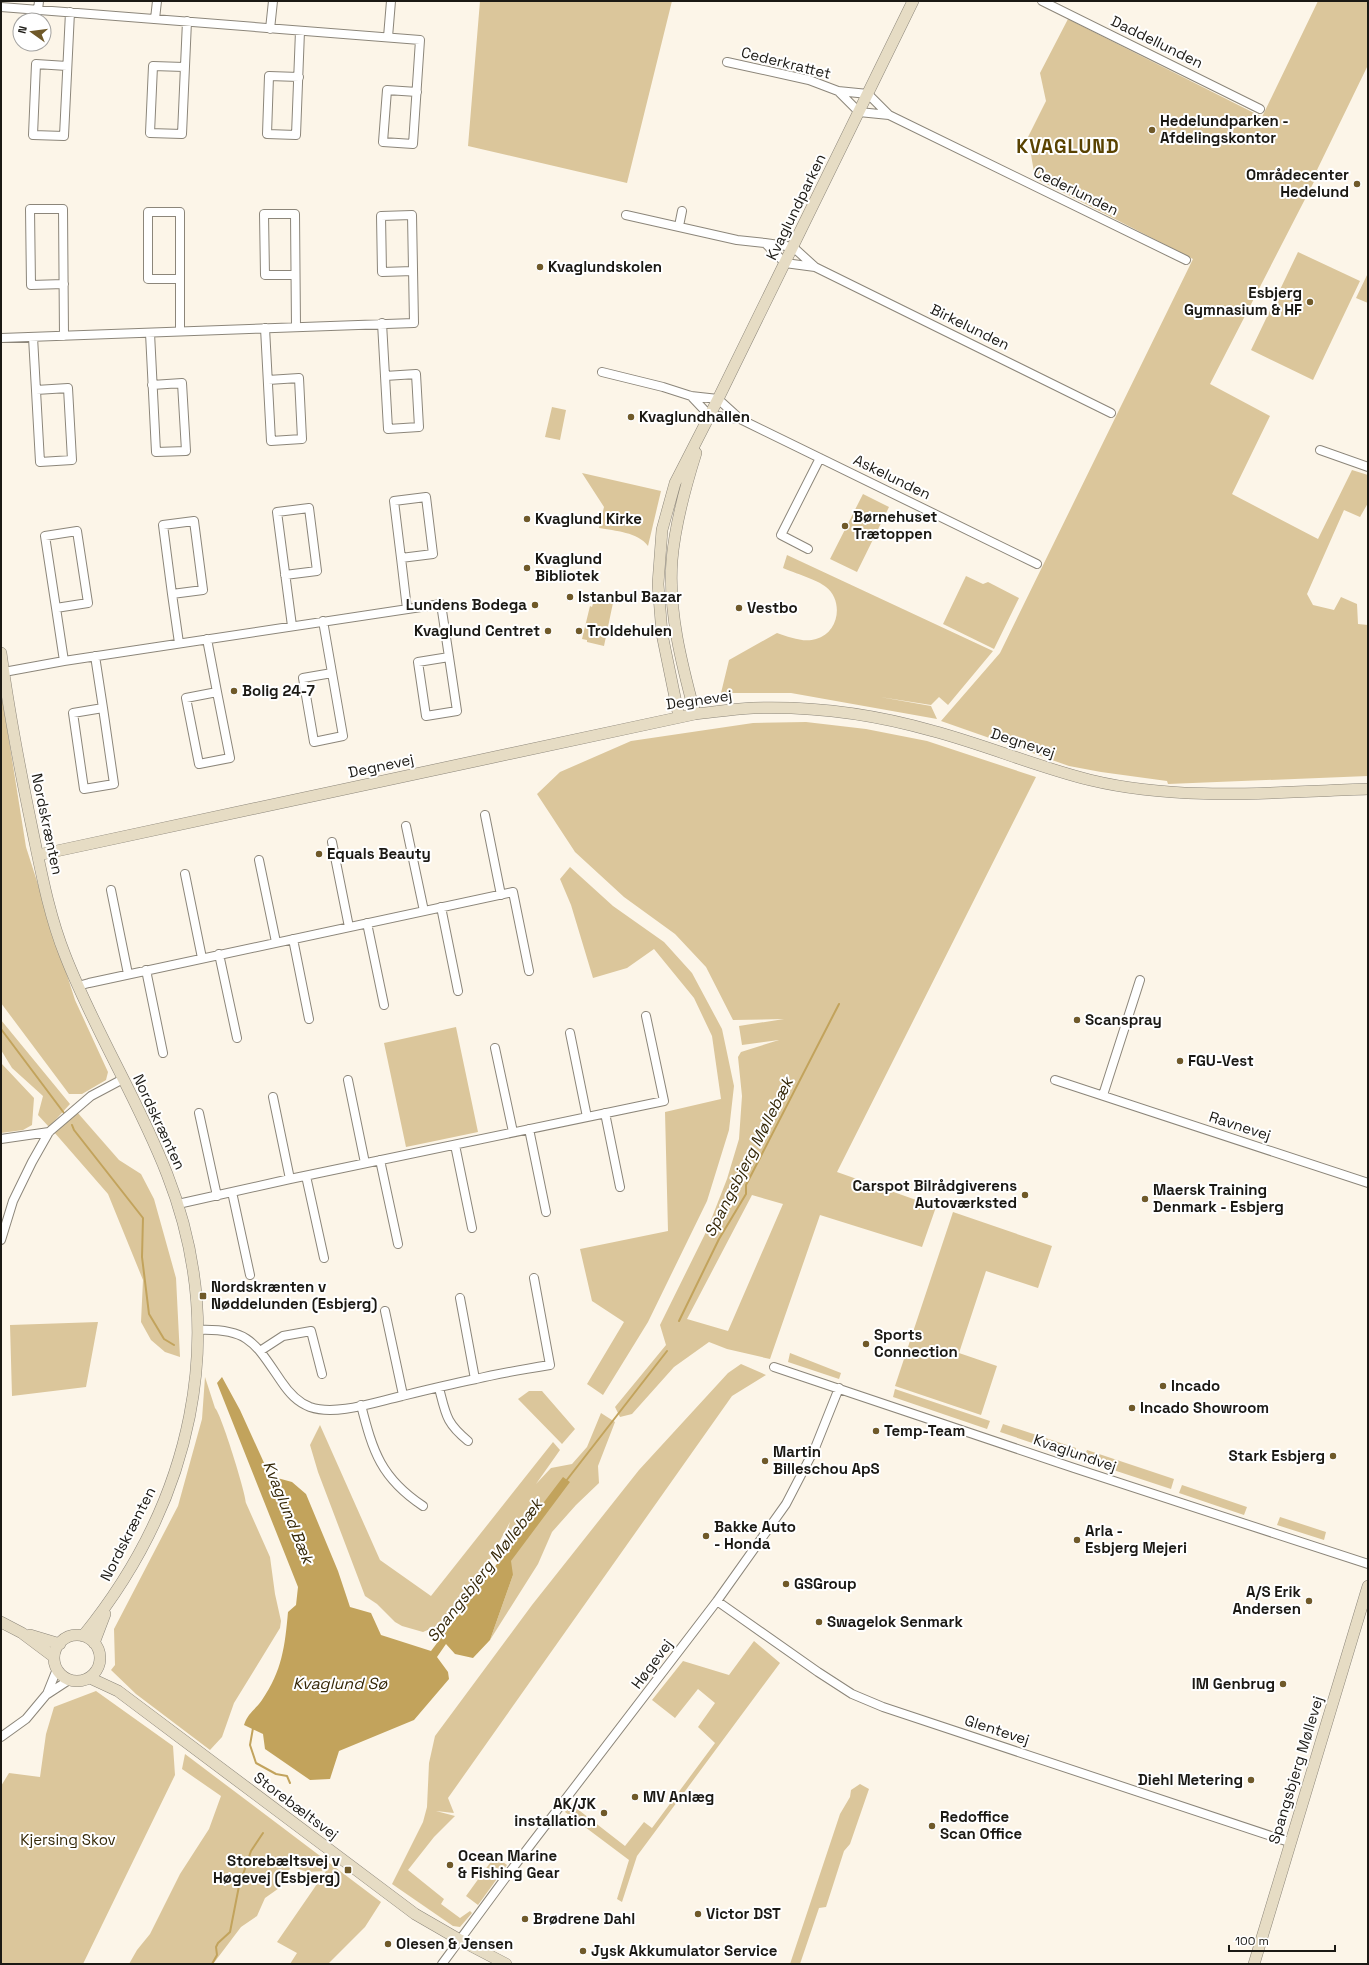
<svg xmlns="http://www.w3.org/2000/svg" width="1369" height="1965" viewBox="0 0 1369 1965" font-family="'Space Grotesk',sans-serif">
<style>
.green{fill:#dbc69b;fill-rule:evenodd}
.water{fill:#c2a35c}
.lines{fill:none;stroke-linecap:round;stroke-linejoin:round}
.stream{stroke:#c2a35c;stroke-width:2}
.street-casing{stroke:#8c867a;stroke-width:10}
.secondary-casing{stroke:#8c867a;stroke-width:12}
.street{stroke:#fff;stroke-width:8}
.secondary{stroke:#e6dcc4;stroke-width:11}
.poi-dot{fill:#6f5929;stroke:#fff;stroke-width:1.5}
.labels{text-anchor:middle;stroke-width:4;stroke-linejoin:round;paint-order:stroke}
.street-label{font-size:15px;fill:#1b1914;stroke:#fff}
.poi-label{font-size:15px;font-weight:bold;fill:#1b1914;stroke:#fff;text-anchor:start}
.park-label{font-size:15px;fill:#352807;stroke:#fff}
.water-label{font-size:16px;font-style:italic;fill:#352707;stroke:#fff}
.district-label{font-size:19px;font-weight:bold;letter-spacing:1px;fill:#594201;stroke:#fff}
</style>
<rect width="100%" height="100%" fill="#fcf5e8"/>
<path class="green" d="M 480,1 L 672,1 L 627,183 L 468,146 Z
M 1318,1 L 1368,1 L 1368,65 L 1317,170 L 1319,172 L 1210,384 L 1270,416 L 1232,494 L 1318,539 L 1352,470 L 1368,475 L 1368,503 L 1360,517 L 1344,510 L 1307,594 L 1313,605 L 1334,610 L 1341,597 L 1357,604 L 1358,624 L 1368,625 L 1368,776 L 1168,784 L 1167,781 L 1101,772 L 1069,766 L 941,721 L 1000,653 L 1193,259 L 1035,178 L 1028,137 L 1046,101 L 1040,73 L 1068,19 L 1262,117 Z
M 1298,252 L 1360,281 L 1313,380 L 1251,350 Z
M 1368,273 L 1368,303 L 1356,298 Z
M 552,407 L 566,410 L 560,440 L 545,437 Z
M 582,473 L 661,491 L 648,546 C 638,532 615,531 599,528 L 604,507 Z
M 863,494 L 889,507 L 857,572 L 830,559 Z
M 787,555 L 993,651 L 948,705 L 939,697 L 931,705 L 880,697 L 931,706 L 937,719 L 791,693 L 721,693 L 729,660 L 777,633 C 789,637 804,643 816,639 C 839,633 844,601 826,587 C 818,580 794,573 783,568 Z
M 966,576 L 983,584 L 988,582 L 1019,598 L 994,649 L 943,624 Z
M 596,594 L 614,598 L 604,646 L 587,642 L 587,640 L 582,639 L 590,606 L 592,607 Z
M 1,690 L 26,847 L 75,1000 L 108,1072 L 106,1080 L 82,1094 L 69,1094 L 1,1003 Z
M 806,722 L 866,729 L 927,741 L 1036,777 L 837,1172 L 936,1207 L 922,1247 L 820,1215 L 770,1359 L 727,1349 L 709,1342 L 674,1367 L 632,1414 L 620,1417 L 615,1407 L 666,1345 L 660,1325 L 707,1230 L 727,1179 L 739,1139 L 742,1096 L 738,1057 L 741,1052 L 779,1040 L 742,1045 L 739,1026 L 784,1019 L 733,1020 L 706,967 L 675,934 L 624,897 L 575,852 L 537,794 L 560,772 L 631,741 L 753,723 ZM 752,1195 L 783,1204 L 728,1331 L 687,1319 Z
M 570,867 L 613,906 L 664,942 L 692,973 L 722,1029 L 734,1086 L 729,1130 L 707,1201 L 648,1322 L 603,1395 L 587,1384 L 624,1322 L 592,1301 L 580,1249 L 668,1231 L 665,1112 L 721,1099 L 712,1036 L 694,998 L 654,949 L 627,968 L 593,978 L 571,905 L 560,879 Z
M 1,1020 L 70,1104 L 49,1127 L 38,1115 L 43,1096 L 12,1068 L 1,1050 Z
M 456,1027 L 478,1132 L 406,1147 L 384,1043 Z
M 1,1063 L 34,1098 L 32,1125 L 23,1130 L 1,1133 Z
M 77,1112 L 119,1160 L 141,1174 L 154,1199 L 176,1278 L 180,1357 L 165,1352 L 151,1340 L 141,1322 L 143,1280 L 108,1194 L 54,1132 Z
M 953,1212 L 1052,1246 L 1038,1288 L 986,1271 L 959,1353 L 997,1366 L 981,1415 L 895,1386 Z
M 98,1322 L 86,1387 L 12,1396 L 10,1325 Z
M 790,1353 L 841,1373 L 839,1379 L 788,1362 Z
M 741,1364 L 766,1375 L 732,1396 L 448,1798 L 454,1813 L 436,1811 L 455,1816 L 434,1837 L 408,1870 L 444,1899 L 441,1904 L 460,1918 L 470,1911 L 472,1913 L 460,1927 L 453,1926 L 392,1884 L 423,1822 L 427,1807 L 429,1763 L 435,1736 L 532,1605 L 639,1470 L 728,1373 Z
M 205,1377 L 215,1408 C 221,1413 246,1494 246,1503 L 270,1557 L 275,1594 L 281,1621 L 280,1628 L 234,1703 L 222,1737 L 210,1750 L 136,1694 L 111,1670 L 115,1665 L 114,1629 L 178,1506 L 202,1419 Z
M 895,1389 L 990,1421 L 987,1429 L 893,1397 Z
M 529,1391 L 542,1391 L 575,1429 L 562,1444 L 518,1399 Z
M 601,1413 L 615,1422 L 598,1466 L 599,1483 L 576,1505 L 552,1532 L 538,1564 L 490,1640 L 513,1575 L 499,1560 L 510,1522 L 483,1572 L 442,1624 L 423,1632 L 402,1626 L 395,1622 L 377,1604 L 365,1596 L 318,1472 L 310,1445 L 320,1425 L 380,1560 L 431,1596 L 553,1442 L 560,1450 L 536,1484 L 551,1468 L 572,1464 L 587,1447 Z
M 1003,1424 L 1076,1448 L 1074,1457 L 1000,1432 Z
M 1087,1450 L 1174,1479 L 1171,1489 L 1083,1460 Z
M 1182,1485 L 1247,1507 L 1244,1515 L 1179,1493 Z
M 1280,1517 L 1326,1532 L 1324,1540 L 1277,1525 Z
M 754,1641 L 780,1663 L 637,1856 L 622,1902 L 617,1899 L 629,1860 L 565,1812 L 571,1804 L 625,1846 L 644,1822 L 652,1828 L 715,1743 L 698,1727 L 715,1703 L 698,1689 L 675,1718 L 652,1700 L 683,1661 L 729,1675 Z
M 96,1691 L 173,1746 L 175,1775 L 83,1964 L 1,1964 L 1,1786 L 9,1773 L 40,1777 L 46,1734 L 54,1707 Z
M 185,1754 L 381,1902 L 365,1927 L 328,1964 L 290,1964 L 297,1953 L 277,1942 L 326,1871 L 307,1872 L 291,1866 L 282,1886 L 265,1898 L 257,1916 L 241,1927 L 213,1964 L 129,1964 L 137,1950 L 150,1934 L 180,1874 L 209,1829 L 221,1796 L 182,1769 Z
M 860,1784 L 869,1789 L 850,1844 L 844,1851 L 826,1907 L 819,1908 L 800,1964 L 790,1964 L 840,1814 L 850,1797 L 851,1790 Z
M 495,1856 L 507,1865 L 478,1905 L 466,1896 Z"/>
<path class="water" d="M 222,1377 L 240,1410 L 270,1476 L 292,1482 L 306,1494 L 338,1571 L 350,1607 L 371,1613 L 381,1635 L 431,1651 L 563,1477 L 570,1482 L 511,1561 L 513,1575 L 490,1640 L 473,1658 L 455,1654 L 446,1644 L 437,1657 L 448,1672 L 449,1679 L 414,1720 L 339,1751 L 330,1779 L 310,1780 L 265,1749 L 263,1734 L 244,1725 C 248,1713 255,1710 262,1700 C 282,1671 285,1646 288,1612 L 296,1605 L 298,1587 L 217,1383 Z"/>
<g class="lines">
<path class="stream" d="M 1,1029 L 64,1113
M 72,1125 L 74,1130 L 143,1218 L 142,1257 L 149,1314 L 164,1339 L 174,1345
M 679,1321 L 719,1239 L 746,1194 L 746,1185 L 839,1004
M 566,1481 L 667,1351
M 253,1728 L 250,1745 L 256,1763 L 276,1774 L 287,1776 L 290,1783
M 212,1964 L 217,1955 L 216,1947 L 218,1943 L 230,1932 L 239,1886 L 251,1851 L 263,1833"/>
<defs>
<path id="street" d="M 1042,1 L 1260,109
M 1,7 L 420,40 L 413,144 L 383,142 L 387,90 L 417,92
M 38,10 L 39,1
M 155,19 L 157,1
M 270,29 L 273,1
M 388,37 L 391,1
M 727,62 L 809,80 L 838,91 L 868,94 L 889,115 L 859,112 L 838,91
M 67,66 L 36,64 L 33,135 L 64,136 L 70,12
M 184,67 L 153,66 L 150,133 L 182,134 L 187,21
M 299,77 L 269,76 L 267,134 L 296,135 L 300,31
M 889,115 L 1186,260
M 626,215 L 737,240 L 765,243
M 679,226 L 682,211
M 765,243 L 793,247 L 815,267 L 785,263 Z
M 815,267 L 1111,413
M 295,275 L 265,275 L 264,214 L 295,214 L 296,327
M 180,279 L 148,279 L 148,212 L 180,212 L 180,331
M 64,284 L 31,285 L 30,209 L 63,209 L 64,336
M 382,323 L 388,429 L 419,427 L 416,374 L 385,376
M 265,328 L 271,441 L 302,439 L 299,378 L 268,380
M 150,333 L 156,452 L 186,451 L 182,383 L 152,385
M 33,337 L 40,462 L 72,460 L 68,388 L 36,390
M 1,338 L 414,323 L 412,215 L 381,216 L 382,272 L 413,271
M 602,372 L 663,387 L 691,396 L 718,399 L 740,419 L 1037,564
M 691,396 L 709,415 L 740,419
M 1320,450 L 1368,467
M 808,549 L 781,535 L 820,458
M 401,558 L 394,501 L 426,497 L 433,554 L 401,558 L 407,609
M 285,575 L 317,571 L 309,508 L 277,512 L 292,626
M 172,594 L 163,525 L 194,521 L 203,590 L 172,594 L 179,643
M 56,608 L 45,536 L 77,531 L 88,603 L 56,608 L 64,661
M 323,621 L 343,736 L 314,742 L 303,678 L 332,673
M 207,639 L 217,692 L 186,698 L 199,764 L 230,758 L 217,692
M 95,656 L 103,708 L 73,713 L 84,789 L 114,784 L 103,708
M 4,672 L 64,661 L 441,604 L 449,657 L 418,662 L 426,716 L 457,711 L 449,657
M 485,815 L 501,895
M 406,826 L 424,911
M 332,842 L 349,927
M 259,860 L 276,942
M 185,874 L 202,958
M 111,890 L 128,974
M 441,907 L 458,991
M 367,923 L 384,1005
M 293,939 L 309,1019
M 219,954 L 237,1038
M 146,970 L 163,1053
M 78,986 L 89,983 L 513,892 L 529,971
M 570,1033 L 587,1117
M 495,1048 L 513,1132
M 348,1080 L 365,1163
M 1055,1080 L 1368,1183
M 1103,1095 L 1140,980
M 273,1097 L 290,1179
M 199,1113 L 217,1196
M 605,1113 L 620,1187
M 529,1129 L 546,1212
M 1,1139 L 49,1132
M 455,1145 L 472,1228
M 380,1160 L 398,1244
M 306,1176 L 324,1258
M 232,1192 L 250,1275
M 178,1204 L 290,1179 L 664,1101 L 646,1016
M 1,1240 L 13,1201 L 32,1162 L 49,1132 L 91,1096 L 123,1079
M 460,1298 L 475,1379
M 385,1311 L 403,1395
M 198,1330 C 249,1328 255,1343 281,1381 C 289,1393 297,1402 310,1407 C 336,1416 375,1402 402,1396 C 426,1390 451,1384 476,1379 C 500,1373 525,1369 550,1365 L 534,1278
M 260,1351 L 283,1336 L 311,1331 L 322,1374
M 774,1367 L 1074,1468 L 1368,1564
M 439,1388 C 446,1415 446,1423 468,1441
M 361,1405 C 373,1452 381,1478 423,1506
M 717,1601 L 818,1672 L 852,1694 L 883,1707 L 1289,1842
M 47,1694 L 57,1669
M 1,1737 L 26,1719 L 46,1695 L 69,1680
M 442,1964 L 509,1873 L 717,1601 L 786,1504 L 815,1448 L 839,1388"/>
<path id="secondary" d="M 1,653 C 9,712 20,770 32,828 C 41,871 49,915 65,955 C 94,1030 138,1099 167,1174 C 231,1337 191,1503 83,1636
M 695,714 C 682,665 668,612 672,560 C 675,524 685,488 696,453
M 679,717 L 662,634 L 658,584 L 662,530 L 675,483 L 718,399 L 913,1
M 38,855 L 695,714 C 714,712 733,709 753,708 C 814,706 874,714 933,731 C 986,745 1037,767 1090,780 C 1181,802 1276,792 1368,789
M 1,1622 L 22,1633 L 54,1657
M 30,1635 L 60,1644
M54 1658a23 23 0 1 1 46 0a23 23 0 1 1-46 0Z
M 94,1643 L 105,1614
M 90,1678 L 118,1691 L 415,1914 L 460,1940 L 506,1964
M 1254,1964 L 1368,1586"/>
</defs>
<use href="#street" class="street-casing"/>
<use href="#secondary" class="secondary-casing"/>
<use href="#street" class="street"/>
<use href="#secondary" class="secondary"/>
</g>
<g class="poi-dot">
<circle cx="1152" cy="130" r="4"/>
<circle cx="1357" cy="184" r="4"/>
<circle cx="540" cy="267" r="4"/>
<circle cx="1310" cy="302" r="4"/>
<circle cx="631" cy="417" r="4"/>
<circle cx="527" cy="519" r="4"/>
<circle cx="845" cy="526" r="4"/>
<circle cx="527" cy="568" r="4"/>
<circle cx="570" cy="597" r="4"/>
<circle cx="535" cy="605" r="4"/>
<circle cx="739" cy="608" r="4"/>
<circle cx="548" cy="631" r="4"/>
<circle cx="579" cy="631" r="4"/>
<circle cx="234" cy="691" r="4"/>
<circle cx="319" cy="854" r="4"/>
<circle cx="1077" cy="1020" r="4"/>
<circle cx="1180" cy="1061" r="4"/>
<circle cx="1025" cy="1195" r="4"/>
<circle cx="1145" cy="1199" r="4"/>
<rect x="199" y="1292" width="8" height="8" rx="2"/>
<circle cx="866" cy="1344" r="4"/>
<circle cx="1163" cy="1386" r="4"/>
<circle cx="1132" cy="1408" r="4"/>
<circle cx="876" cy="1431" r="4"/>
<circle cx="1333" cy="1456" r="4"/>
<circle cx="765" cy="1461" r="4"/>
<circle cx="706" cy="1536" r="4"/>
<circle cx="1077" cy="1540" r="4"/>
<circle cx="786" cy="1584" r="4"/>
<circle cx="1309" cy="1601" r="4"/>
<circle cx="819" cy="1622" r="4"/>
<circle cx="1283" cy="1684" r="4"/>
<circle cx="1251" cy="1780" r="4"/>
<circle cx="635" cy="1797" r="4"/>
<circle cx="604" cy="1813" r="4"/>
<circle cx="932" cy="1826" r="4"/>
<circle cx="450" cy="1865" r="4"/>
<rect x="344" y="1866" width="8" height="8" rx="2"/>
<circle cx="698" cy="1914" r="4"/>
<circle cx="525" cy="1919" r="4"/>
<circle cx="388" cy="1944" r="4"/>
<circle cx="583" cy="1951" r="4"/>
</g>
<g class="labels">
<g class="street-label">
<text transform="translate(1157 42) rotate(26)" y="5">Daddellunden</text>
<text transform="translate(786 63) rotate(14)" y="5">Cederkrattet</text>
<text transform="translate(1076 191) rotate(26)" y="5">Cederlunden</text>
<text transform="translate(796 207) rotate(-64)" y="5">Kvaglundparken</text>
<text transform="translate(970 327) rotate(26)" y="5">Birkelunden</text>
<text transform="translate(892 477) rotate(26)" y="5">Askelunden</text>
<text transform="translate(699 700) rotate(-8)" y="5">Degnevej</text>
<text transform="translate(1023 743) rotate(18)" y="5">Degnevej</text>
<text transform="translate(381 766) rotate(-12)" y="5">Degnevej</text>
<text transform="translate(47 824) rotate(78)" y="5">Nordskrænten</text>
<text transform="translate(159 1122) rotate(65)" y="5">Nordskrænten</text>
<text transform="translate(1240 1126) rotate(18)" y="5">Ravnevej</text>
<text transform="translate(1075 1453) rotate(19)" y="5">Kvaglundvej</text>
<text transform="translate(128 1534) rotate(-63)" y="5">Nordskrænten</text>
<text transform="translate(652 1664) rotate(-53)" y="5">Høgevej</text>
<text transform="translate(997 1730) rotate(18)" y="5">Glentevej</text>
<text transform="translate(1296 1770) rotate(-73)" y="5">Spangsbjerg Møllevej</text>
<text transform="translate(296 1806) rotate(37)" y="5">Storebæltsvej</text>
</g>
<g class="poi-label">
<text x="1160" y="126">Hedelundparken -<tspan x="1160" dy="17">Afdelingskontor</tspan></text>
<text x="1349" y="180" text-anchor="end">Områdecenter<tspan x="1349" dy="17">Hedelund</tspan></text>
<text x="548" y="272">Kvaglundskolen</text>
<text x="1302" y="298" text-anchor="end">Esbjerg<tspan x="1302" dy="17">Gymnasium &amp; HF</tspan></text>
<text x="639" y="422">Kvaglundhallen</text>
<text x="853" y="522">Børnehuset<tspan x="853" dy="17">Trætoppen</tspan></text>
<text x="535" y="524">Kvaglund Kirke</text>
<text x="535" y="564">Kvaglund<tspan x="535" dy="17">Bibliotek</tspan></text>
<text x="578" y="602">Istanbul Bazar</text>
<text x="527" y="610" text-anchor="end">Lundens Bodega</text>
<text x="747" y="613">Vestbo</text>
<text x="540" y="636" text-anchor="end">Kvaglund Centret</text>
<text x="587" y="636">Troldehulen</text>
<text x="242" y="696">Bolig 24-7</text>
<text x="327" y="859">Equals Beauty</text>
<text x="1085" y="1025">Scanspray</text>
<text x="1188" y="1066">FGU-Vest</text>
<text x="1017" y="1191" text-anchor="end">Carspot Bilrådgiverens<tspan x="1017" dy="17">Autoværksted</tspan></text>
<text x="1153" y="1195">Maersk Training<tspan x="1153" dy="17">Denmark - Esbjerg</tspan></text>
<text x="211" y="1292">Nordskrænten v<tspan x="211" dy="17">Nøddelunden (Esbjerg)</tspan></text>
<text x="874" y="1340">Sports<tspan x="874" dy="17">Connection</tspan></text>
<text x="1171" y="1391">Incado</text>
<text x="1140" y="1413">Incado Showroom</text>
<text x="884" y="1436">Temp-Team</text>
<text x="773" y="1457">Martin<tspan x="773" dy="17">Billeschou ApS</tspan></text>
<text x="1325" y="1461" text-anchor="end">Stark Esbjerg</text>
<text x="714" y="1532">Bakke Auto<tspan x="714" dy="17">- Honda</tspan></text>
<text x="1085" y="1536">Arla -<tspan x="1085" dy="17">Esbjerg Mejeri</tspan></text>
<text x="794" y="1589">GSGroup</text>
<text x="1301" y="1597" text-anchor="end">A/S Erik<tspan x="1301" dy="17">Andersen</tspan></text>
<text x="827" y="1627">Swagelok Senmark</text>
<text x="1275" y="1689" text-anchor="end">IM Genbrug</text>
<text x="1243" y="1785" text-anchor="end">Diehl Metering</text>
<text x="643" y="1802">MV Anlæg</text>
<text x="596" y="1809" text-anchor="end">AK/JK<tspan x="596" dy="17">installation</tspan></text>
<text x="940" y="1822">Redoffice<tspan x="940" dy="17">Scan Office</tspan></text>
<text x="458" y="1861">Ocean Marine<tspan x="458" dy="17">&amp; Fishing Gear</tspan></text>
<text x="340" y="1866" text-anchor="end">Storebæltsvej v<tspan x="340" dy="17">Høgevej (Esbjerg)</tspan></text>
<text x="706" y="1919">Victor DST</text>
<text x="533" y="1924">Brødrene Dahl</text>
<text x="396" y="1949">Olesen &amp; Jensen</text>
<text x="591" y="1956">Jysk Akkumulator Service</text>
</g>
<g class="park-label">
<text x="68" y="1845">Kjersing Skov</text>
</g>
<g class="water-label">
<text transform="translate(748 1157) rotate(-63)" y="6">Spangsbjerg Møllebæk</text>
<text transform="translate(289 1512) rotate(68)" y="6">Kvaglund Bæk</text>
<text transform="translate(484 1570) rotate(-52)" y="6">Spangsbjerg Møllebæk</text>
<text x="340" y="1689">Kvaglund Sø</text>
</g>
<g class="district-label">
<text x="1068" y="153">KVAGLUND</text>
</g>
</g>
<rect width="1369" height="1965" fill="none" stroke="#1b1914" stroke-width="4"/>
<g transform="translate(32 32) rotate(284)"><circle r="19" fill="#ffffff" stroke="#a4a3a1"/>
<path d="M0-3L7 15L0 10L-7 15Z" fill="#6f5929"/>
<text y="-6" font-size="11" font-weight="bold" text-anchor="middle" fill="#1b1914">N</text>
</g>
<path d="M1229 1945v6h106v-6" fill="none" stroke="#1b1914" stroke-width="2"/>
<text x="1235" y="1945" font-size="12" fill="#1b1914" stroke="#ffffff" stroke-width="3" paint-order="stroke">100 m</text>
</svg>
